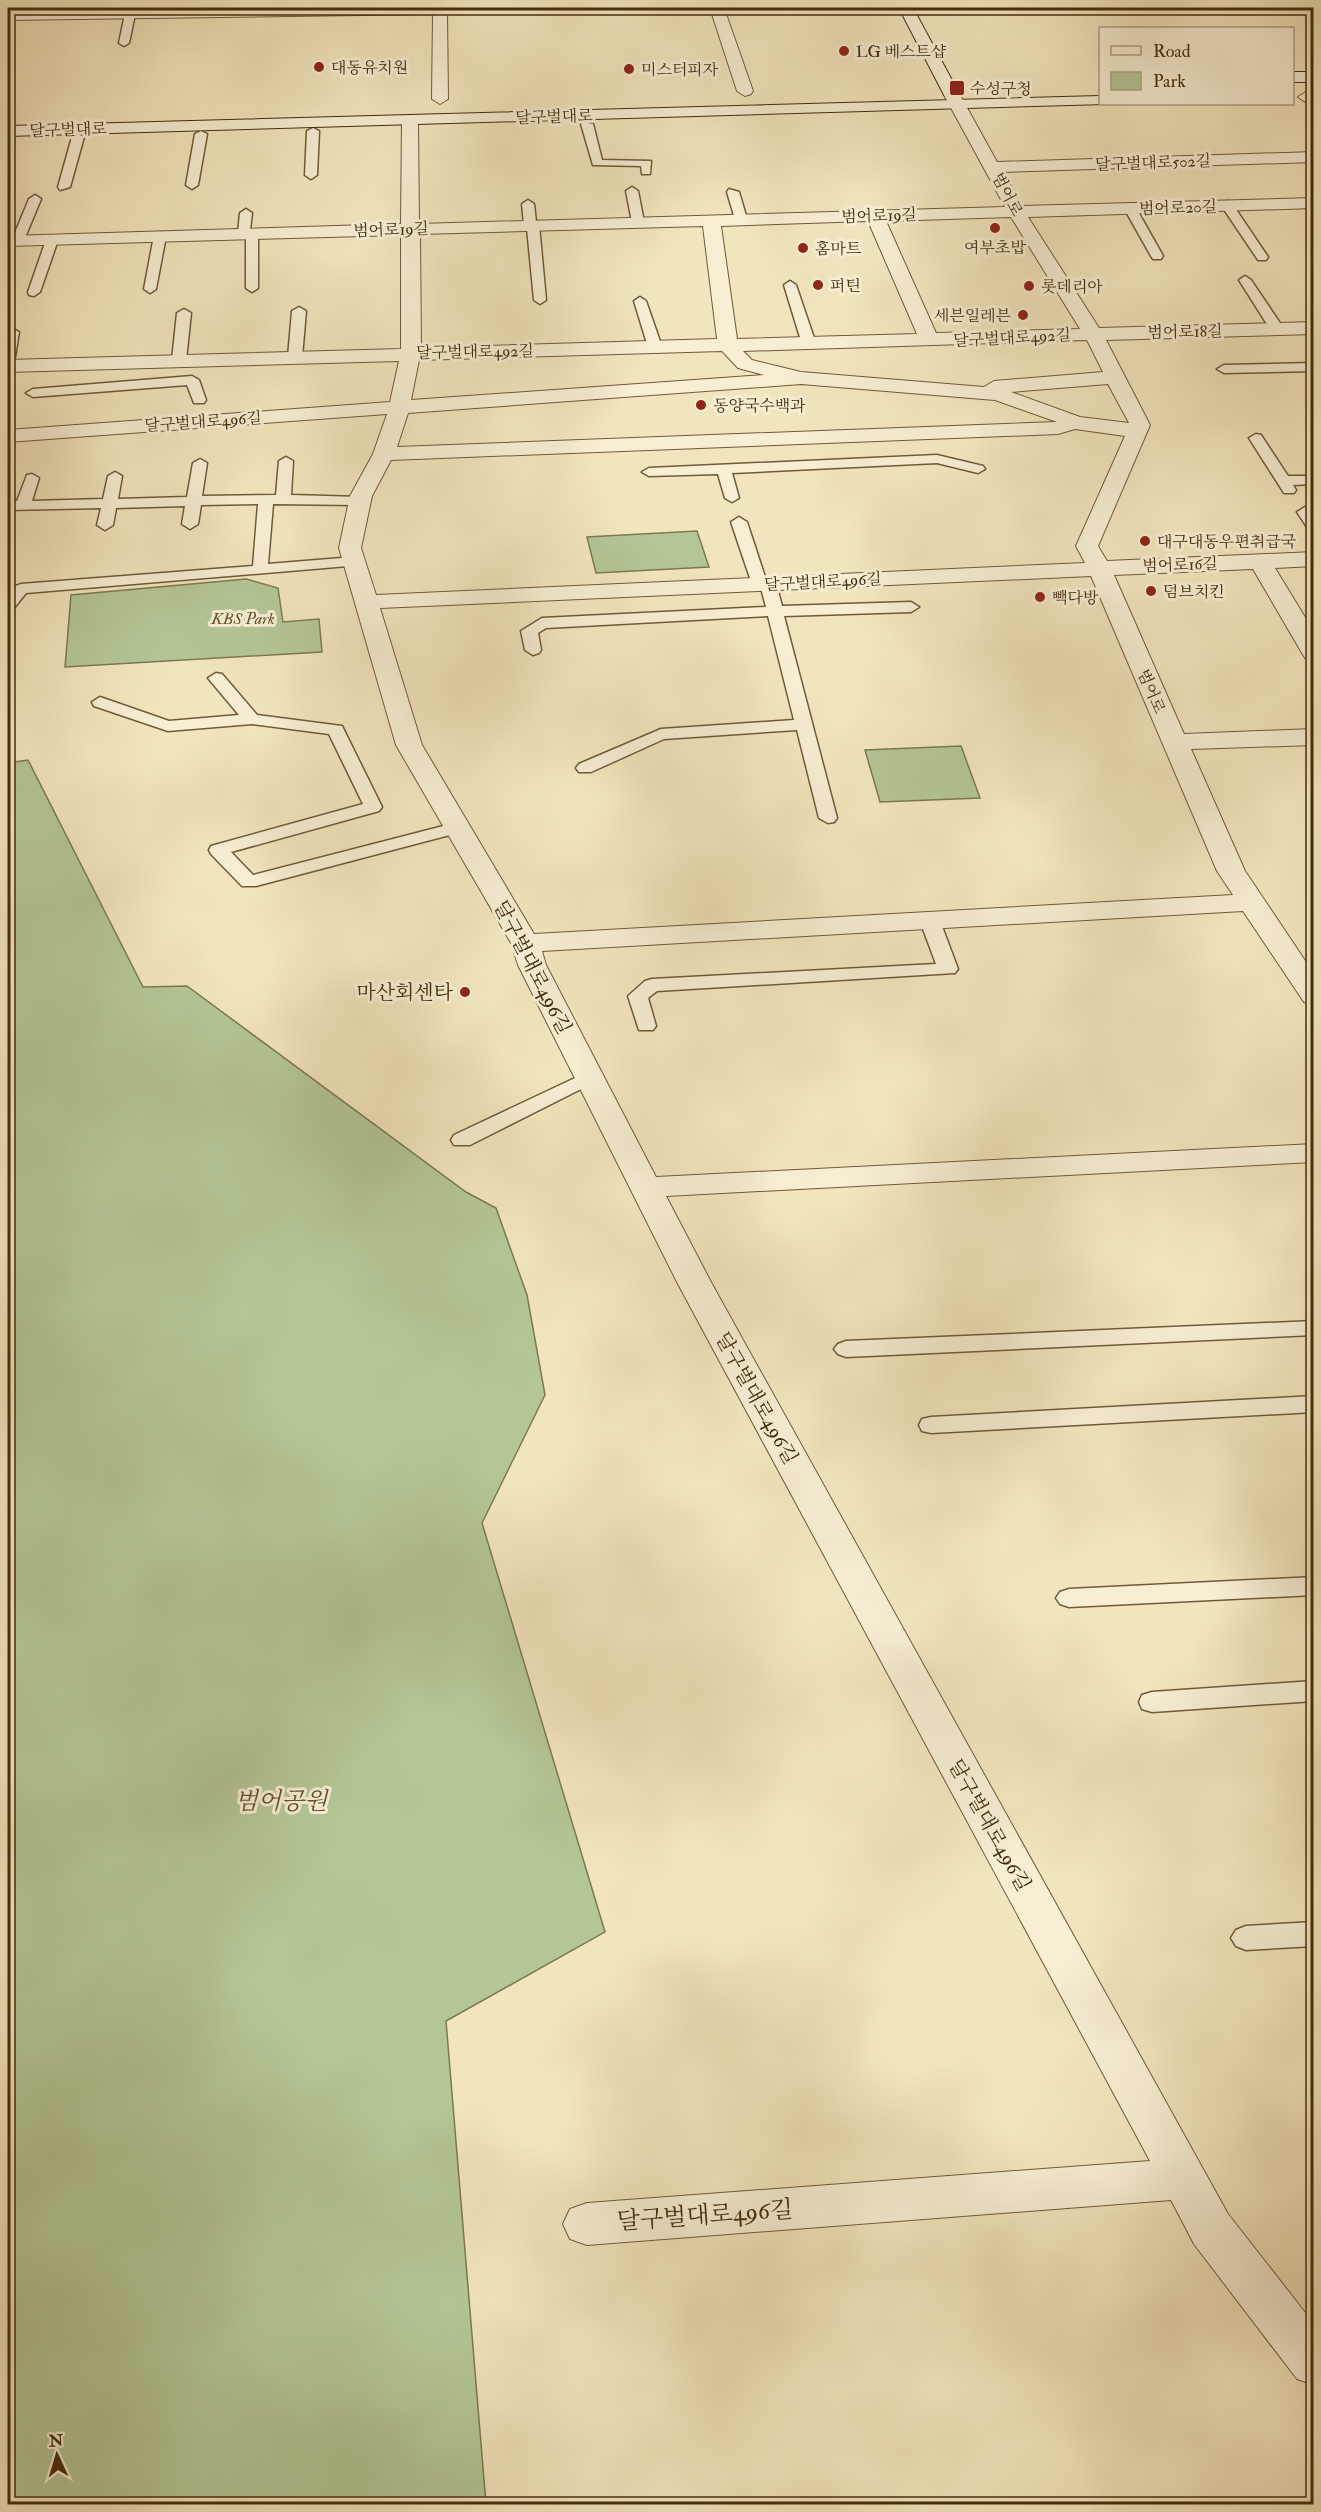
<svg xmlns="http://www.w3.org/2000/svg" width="1321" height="2512" viewBox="0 0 1321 2512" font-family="'IM FELL Double Pica','Noto Serif KR',serif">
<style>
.green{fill:#b4c696;stroke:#7c7951;stroke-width:1.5}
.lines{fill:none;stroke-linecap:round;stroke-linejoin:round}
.service-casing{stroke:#705a38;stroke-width:3}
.minor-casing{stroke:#705a38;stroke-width:2}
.secondary-casing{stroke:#452c0c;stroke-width:2}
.service{fill:#f7eed4;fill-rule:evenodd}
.minor{fill:#f7eed4;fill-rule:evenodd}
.secondary{fill:#f7eed4;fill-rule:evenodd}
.poi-dot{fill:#8f2418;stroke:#f7eed4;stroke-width:2}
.labels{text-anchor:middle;stroke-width:6;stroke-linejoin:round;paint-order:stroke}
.far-poi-label{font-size:16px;fill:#452c0c;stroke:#f7eed4;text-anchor:start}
.far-street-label{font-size:16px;fill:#452c0c;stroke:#f7eed4}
.far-park-label{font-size:16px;font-style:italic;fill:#61522e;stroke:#f7eed4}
.street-label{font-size:20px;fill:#452c0c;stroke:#f7eed4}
.poi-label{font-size:20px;fill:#452c0c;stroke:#f7eed4;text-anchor:end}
.near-park-label{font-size:24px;font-style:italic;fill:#61522e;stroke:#f7eed4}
.near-street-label{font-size:24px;fill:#452c0c;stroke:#f7eed4}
</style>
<rect width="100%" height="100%" fill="#f2e5bd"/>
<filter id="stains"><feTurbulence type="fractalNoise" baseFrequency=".00333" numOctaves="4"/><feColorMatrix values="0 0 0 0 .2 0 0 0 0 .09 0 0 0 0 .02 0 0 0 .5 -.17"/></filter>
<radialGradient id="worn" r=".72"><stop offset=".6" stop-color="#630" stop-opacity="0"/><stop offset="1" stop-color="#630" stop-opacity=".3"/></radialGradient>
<path class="green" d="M 697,531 L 709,567 L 596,573 L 587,537 Z
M 246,579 L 278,588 L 283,622 L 319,619 L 322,652 L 65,667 L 71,595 Z
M 961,746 L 980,798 L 880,802 L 865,750 Z
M 28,760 L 143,987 L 187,986 L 466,1192 L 496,1208 L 527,1295 L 545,1395 L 482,1523 L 605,1932 L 446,2021 L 486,2504 L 8,2504 L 8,763 Z"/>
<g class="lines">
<defs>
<path id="service" d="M 130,11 L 135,14 L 129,43 L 124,46 L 119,43 L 125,14 Z
M 583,122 L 593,124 L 602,160 L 651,161 L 650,174 L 642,174 L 641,166 L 593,165 L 581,124 Z
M 313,128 L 319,131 L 317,175 L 311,179 L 305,175 L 307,131 Z
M 201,131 L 207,134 L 198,185 L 192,189 L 186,185 L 195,134 Z
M 78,134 L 84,137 L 70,187 L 60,190 L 58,187 L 72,137 Z
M 632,187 L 638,191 L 644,222 L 638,226 L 632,222 L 626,191 Z
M 729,189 L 739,192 L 747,219 L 745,222 L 735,219 L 727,192 Z
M 35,195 L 41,199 L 24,240 L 18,244 L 14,243 L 12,240 L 29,199 Z
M 528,200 L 534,204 L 536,222 L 539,225 L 546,300 L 540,304 L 534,300 L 527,228 L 524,225 L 522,204 Z
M 1227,201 L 1231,202 L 1268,257 L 1266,260 L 1258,260 L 1256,257 L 1221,205 Z
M 1130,204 L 1136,208 L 1163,256 L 1161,259 L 1153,259 L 1151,256 L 1124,208 Z
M 246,209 L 252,213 L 250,230 L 258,233 L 258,288 L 252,292 L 246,288 L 246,236 L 238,233 L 240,213 Z
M 160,232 L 166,236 L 156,289 L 150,293 L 144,289 L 154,236 Z
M 52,236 L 58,240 L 40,292 L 34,296 L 29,295 L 28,292 L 46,240 Z
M 1245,276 L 1251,280 L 1284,329 L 1282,332 L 1272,332 L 1270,329 L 1239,280 Z
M 790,281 L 796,285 L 816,344 L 814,347 L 804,347 L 802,344 L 784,285 Z
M 640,297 L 646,301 L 662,347 L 660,350 L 650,350 L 648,347 L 634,301 Z
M 299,307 L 306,311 L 302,357 L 295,361 L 288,357 L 292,311 Z
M 184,309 L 191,313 L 186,360 L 179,364 L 172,360 L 177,313 Z
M 12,328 L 19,332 L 15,357 L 8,361 L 8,329 Z
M 1314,363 L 1314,371 L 1224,373 L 1217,369 L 1224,365 Z
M 192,376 L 199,380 L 206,400 L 204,403 L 194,403 L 187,385 L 33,397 L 26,393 L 33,389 Z
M 1256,434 L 1261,435 L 1288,476 L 1314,476 L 1314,484 L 1293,485 L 1296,490 L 1294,493 L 1284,493 L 1249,438 Z
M 937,455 L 983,466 L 985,469 L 978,473 L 937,463 L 732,473 L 739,498 L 732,502 L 725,498 L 718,474 L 649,476 L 642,472 L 649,468 Z
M 286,457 L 293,461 L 291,495 L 360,497 L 367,501 L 360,505 L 273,504 L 268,564 L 354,557 L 362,562 L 360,565 L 26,593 L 14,608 L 8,610 C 8,598 8,588 21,584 L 253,566 L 258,504 L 201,505 L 198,524 L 190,529 L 182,524 L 185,506 L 116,508 L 113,525 L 105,530 L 97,525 L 101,508 L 8,510 L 8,502 L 17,501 L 27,475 L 32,474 L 39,478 L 32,501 L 103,499 L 108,476 L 115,472 L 122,476 L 118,499 L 187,497 L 193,463 L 200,459 L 207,463 L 202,496 L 276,495 L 279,461 Z
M 1305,507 L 1314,514 L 1314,531 L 1309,530 L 1297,512 Z
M 739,517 L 747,522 L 766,580 L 776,584 L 782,606 L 911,602 L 919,607 L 911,612 L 784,616 L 837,818 L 834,822 L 828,823 L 819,818 L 797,730 L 664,739 L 591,772 L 579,772 L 576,768 L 579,764 L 661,729 L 794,720 L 768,616 L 546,628 L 538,633 L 541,650 L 539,653 L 533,655 L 525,650 L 521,631 L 542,618 L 766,607 L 761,588 L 752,584 L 731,522 Z
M 216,673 L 222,674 L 257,715 L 342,726 L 382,807 L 379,811 L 231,852 L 253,875 L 455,823 L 464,828 L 461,832 L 256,886 L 242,886 L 211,854 L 209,850 L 211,846 L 363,804 L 329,734 L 252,724 L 168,731 L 94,706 L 92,702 L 100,697 L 169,721 L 239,715 L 208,678 Z
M 930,915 L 940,921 L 958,969 L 955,973 L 657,991 L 648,998 L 656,1026 L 653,1030 L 639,1030 L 628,996 L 645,981 L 652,979 L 936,964 L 920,921 Z
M 590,1071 L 597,1073 L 600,1077 L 597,1081 L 470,1145 L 454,1145 L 451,1140 L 454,1135 Z
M 1314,1321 L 1314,1335 L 846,1357 L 838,1354 L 834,1349 L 838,1344 L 846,1341 Z
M 1314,1396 L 1314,1412 L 931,1433 L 922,1431 L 919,1425 L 922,1419 L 931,1417 Z
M 1314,1577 L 1314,1595 L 1069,1607 L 1060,1604 L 1056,1598 L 1060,1592 L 1069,1589 Z
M 1314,1681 L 1314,1701 L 1152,1712 L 1142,1709 L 1139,1702 L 1142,1695 L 1152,1692 Z
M 1314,1922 L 1314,1946 L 1246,1950 L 1236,1946 L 1231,1938 L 1236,1930 L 1246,1926 Z"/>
<path id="minor" d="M 257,8 L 506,8 L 499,12 L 447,13 L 448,99 L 440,104 L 432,99 L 433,14 L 8,20 L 8,12 Z
M 710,8 L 724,8 L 753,91 L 751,94 L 745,96 L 737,91 Z
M 952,90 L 960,95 L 997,162 L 1314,152 L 1314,162 L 1003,172 L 1022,206 L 1314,198 L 1314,208 L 1028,217 L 1099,328 L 1314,322 L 1314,334 L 1106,340 L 1150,425 L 1098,546 L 1107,561 L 1314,552 L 1314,566 L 1275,568 L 1314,632 L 1314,660 L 1305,658 L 1302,653 L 1253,569 L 1114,575 L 1184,734 L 1314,729 L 1314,745 L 1191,749 L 1245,871 L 1314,974 L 1314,1005 L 1304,1002 L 1243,911 L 542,951 L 546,965 L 656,1177 L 1314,1144 L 1314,1162 L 666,1196 L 712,1284 L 1228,2214 L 1314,2324 L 1314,2385 L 1297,2379 L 1194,2244 L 1171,2200 L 587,2245 L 570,2239 L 563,2224 L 570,2209 L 587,2203 L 1150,2161 L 678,1284 L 518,965 L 511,943 L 396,745 L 339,548 L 350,496 L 373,454 L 387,414 L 8,442 L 8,430 L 390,402 L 399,361 L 8,372 L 8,360 L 401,349 L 401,235 L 8,246 L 8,236 L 401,224 L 402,120 L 410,115 L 418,120 L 419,224 L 1005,207 L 944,95 ZM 1011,217 L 1080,329 L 936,333 L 886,221 ZM 868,221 L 917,334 L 737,339 L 721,226 ZM 703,226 L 717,339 L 421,348 L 420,234 ZM 1087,340 L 1103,372 L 994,381 L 984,387 L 801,372 L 752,360 L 743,351 ZM 722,351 L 738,368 L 764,375 L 411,400 L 419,360 ZM 801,384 L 995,400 L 1057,422 L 397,447 L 408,413 ZM 1108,384 L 1129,423 L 1080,417 L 1011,392 ZM 1075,429 L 1125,436 L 1076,546 L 1085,563 L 376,595 L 361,548 L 372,496 L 391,460 L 1058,434 ZM 1091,576 L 1217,871 L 1233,895 L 534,934 L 422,745 L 380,608 Z
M 1306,92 L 1314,95 L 1314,108 L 1298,97 Z"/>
<path id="secondary" d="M 899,8 L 913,8 L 960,95 L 958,98 L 952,100 L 944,95 Z
M 1292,72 L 1314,72 L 1314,82 L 1292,82 Z
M 1100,96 L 1100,104 L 1106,104 L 8,136 L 8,126 Z"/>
</defs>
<use href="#service" class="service-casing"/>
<use href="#minor" class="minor-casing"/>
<use href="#secondary" class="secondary-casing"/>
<use href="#service" class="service"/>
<use href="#minor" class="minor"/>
<use href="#secondary" class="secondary"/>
</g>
<g class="poi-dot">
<circle cx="844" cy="51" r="6"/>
<circle cx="319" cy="67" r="6"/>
<circle cx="629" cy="69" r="6"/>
<rect x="949" y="80" width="16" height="16" rx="3"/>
<circle cx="995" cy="228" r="6"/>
<circle cx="803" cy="248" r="6"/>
<circle cx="818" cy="285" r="6"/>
<circle cx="1029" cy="286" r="6"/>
<circle cx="1023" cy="315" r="6"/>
<circle cx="701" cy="405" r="6"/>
<circle cx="1145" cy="541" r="6"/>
<circle cx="1151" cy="591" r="6"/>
<circle cx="1040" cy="597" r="6"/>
<circle cx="465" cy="992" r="6"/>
</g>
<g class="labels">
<g class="far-poi-label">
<text x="856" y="57">LG 베스트샵</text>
<text x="331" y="73">대동유치원</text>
<text x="641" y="75">미스터피자</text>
<text x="970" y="94">수성구청</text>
<text x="995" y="253" text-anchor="middle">여부초밥</text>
<text x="815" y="254">홈마트</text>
<text x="830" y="291">퍼틴</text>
<text x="1041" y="292">롯데리아</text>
<text x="1011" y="321" text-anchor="end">세븐일레븐</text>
<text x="713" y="411">동양국수백과</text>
<text x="1157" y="547">대구대동우편취급국</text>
<text x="1163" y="597">덤브치킨</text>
<text x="1052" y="603">빽다방</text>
</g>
<g class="far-street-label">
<text transform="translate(554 116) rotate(-2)" y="6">달구벌대로</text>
<text transform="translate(68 129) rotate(-2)" y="6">달구벌대로</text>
<text transform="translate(1153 162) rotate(-2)" y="6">달구벌대로502길</text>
<text transform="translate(1008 194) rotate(62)" y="6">범어로</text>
<text transform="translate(1178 207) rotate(-2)" y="6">범어로20길</text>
<text transform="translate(879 215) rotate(-2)" y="6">범어로19길</text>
<text transform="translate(391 229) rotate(-2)" y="6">범어로19길</text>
<text transform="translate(1185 331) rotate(-1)" y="6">범어로18길</text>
<text transform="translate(1012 337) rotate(-3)" y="6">달구벌대로492길</text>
<text transform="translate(475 351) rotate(-1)" y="6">달구벌대로492길</text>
<text transform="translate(203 421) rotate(-4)" y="6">달구벌대로496길</text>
<text transform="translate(1180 564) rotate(-2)" y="6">범어로16길</text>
<text transform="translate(823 581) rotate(-3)" y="6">달구벌대로496길</text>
<text transform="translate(1152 691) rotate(67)" y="6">범어로</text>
</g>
<g class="far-park-label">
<text x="243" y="624">KBS Park</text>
</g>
<g class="street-label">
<text transform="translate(533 967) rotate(63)" y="7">달구벌대로496길</text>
<text transform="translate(757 1398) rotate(61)" y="7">달구벌대로496길</text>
<text transform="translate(990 1825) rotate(61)" y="7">달구벌대로496길</text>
</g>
<g class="poi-label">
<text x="453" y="999">마산회센타</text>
</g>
<g class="near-park-label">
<text x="281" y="1809">범어공원</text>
</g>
<g class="near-street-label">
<text transform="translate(705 2215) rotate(-4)" y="8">달구벌대로496길</text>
</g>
</g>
<rect width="1321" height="2512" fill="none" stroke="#f2e5bd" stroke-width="30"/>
<rect x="9" y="9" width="1303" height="2494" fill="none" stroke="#452c0c" stroke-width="3"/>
<rect x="15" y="15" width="1291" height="2482" fill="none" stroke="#452c0c" stroke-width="1.5"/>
<rect x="1099" y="27" width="195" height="78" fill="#f7eed4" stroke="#b0a084" stroke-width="1.5"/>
<rect x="1111" y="46" width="30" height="9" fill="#f7eed4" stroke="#b0a084" stroke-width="1.5"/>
<text x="1153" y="57" font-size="18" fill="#452c0c">Road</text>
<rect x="1111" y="72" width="30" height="18" fill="#b4c696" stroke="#b0a084" stroke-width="1.5"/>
<text x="1153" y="87" font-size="18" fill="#452c0c">Park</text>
<g transform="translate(57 2455) rotate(356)" stroke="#f7eed4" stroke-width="4.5" paint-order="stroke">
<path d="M0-4.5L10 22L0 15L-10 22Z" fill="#452c0c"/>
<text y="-9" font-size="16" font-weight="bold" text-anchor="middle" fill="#452c0c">N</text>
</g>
<rect width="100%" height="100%" filter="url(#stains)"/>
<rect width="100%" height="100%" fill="url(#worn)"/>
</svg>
